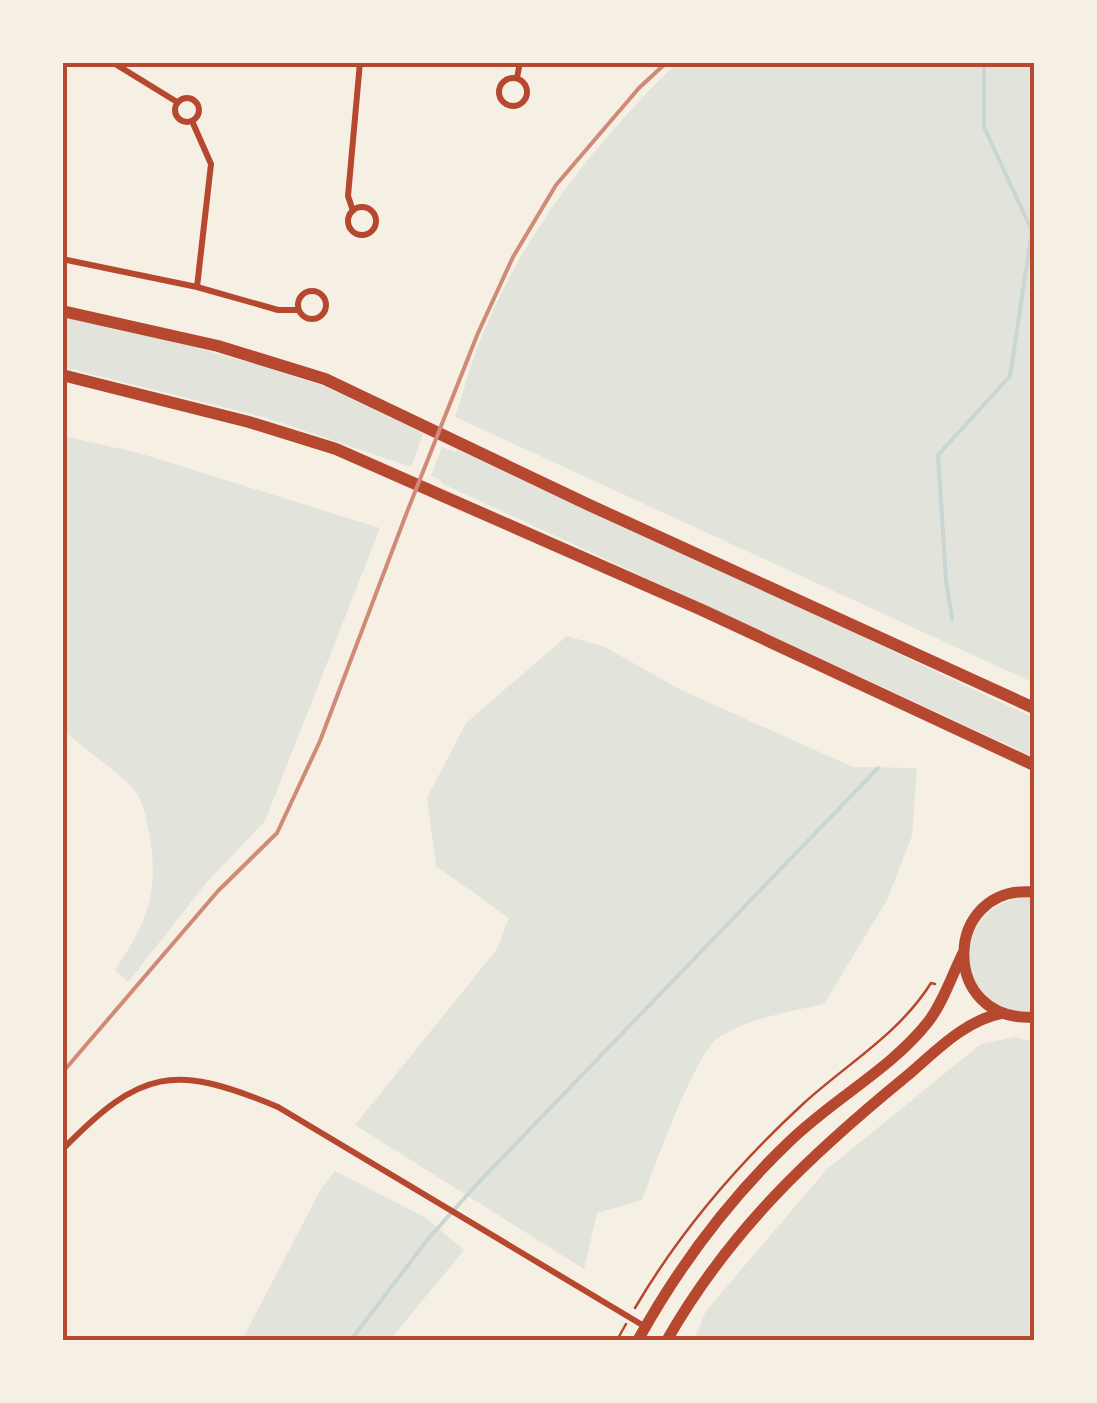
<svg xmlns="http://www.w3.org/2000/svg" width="1097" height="1403" viewBox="0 0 1097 1403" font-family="Roboto,sans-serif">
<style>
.green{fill:#e2e4dc}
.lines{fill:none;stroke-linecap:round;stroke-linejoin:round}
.stream{stroke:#c9d6d2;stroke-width:4}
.path{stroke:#b5482f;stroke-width:2.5}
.minor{stroke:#b5482f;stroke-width:6}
.primary{stroke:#b5482f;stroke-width:11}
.motorway{stroke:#b5482f;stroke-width:12}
.rail{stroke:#cf8b77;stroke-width:4}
.neatline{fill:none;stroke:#b5482f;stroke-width:4}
</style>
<rect width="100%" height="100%" fill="#f6efe4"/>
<path class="green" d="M 678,62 L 1034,63 L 1034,683 L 455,417 C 464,390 471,362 482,336 C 524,232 597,140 678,62 Z
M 62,317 L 119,327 L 262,366 L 326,387 L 423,433 L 411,467 L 267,418 L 63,367 Z
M 63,436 L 139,453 L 380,528 L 265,821 L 207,882 L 128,982 L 115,970 C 147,923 160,891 149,833 C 146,817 144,803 134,790 C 118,771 83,748 63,730 Z
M 442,447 L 455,452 L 457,449 L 596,515 L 717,568 L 1034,718 L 1034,757 L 441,483 L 441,480 L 431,476 Z
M 567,636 L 605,647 L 681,690 L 853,767 L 917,768 L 912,836 L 887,900 L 824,1004 C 788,1012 750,1018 719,1037 C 695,1052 654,1169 642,1200 L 597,1213 L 584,1269 L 355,1125 L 497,949 L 509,918 L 436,866 L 427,798 L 466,723 Z
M 1027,897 L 1034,898 L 1034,1011 C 956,1020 942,907 1027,897 Z
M 1015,1037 L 1034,1042 L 1034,1340 L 694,1340 L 706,1311 L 827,1169 L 981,1044 Z
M 335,1171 L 426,1218 L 464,1250 L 390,1340 L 242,1340 L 322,1187 Z"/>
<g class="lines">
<path class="stream" d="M 952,619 L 946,580 L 938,455 L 1010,376 L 1032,231 L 984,127 L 984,62
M 351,1340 L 428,1239 L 478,1183 L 878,768"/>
<path class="path" d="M 635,1308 C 679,1233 740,1162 804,1103 C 848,1063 899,1034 931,983 L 935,984
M 617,1340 L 626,1324"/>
<path class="minor" d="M 112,62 L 177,102
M 517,78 L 520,62
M499 92a14 14 0 1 1 28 0a14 14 0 1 1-28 0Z
M175 110a12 12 0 1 1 24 0a12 12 0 1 1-24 0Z
M 192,121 L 211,164 L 197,287
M348 221a14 14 0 1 1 28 0a14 14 0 1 1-28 0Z
M 353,211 L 348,196 L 360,62
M 62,259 L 197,287 L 278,310 L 298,310
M298 305a14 14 0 1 1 28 0a14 14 0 1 1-28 0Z
M 62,1150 C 141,1069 173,1063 278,1107 L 644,1326"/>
<path class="primary" d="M 1034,892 C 942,884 939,1023 1034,1017
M 638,1340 C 679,1266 728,1200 790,1141 C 833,1099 891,1069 928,1022 C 943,1003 952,975 963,953
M 667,1340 C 730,1230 810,1155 908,1075 C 936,1051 965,1020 1003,1013"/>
<path class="motorway" d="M 62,311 L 218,346 L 325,379 L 587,504 L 1034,708
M 62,375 L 249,422 L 336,449 L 702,610 L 1034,765"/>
<path class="rail" d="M 62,1073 L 218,891 L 277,833 L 320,741 L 407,512 L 478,333 L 513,257 L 556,185 L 639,88 L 667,62"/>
</g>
<rect width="1097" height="1403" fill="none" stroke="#f6efe4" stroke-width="130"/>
<rect x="65" y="65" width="967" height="1273" class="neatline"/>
</svg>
